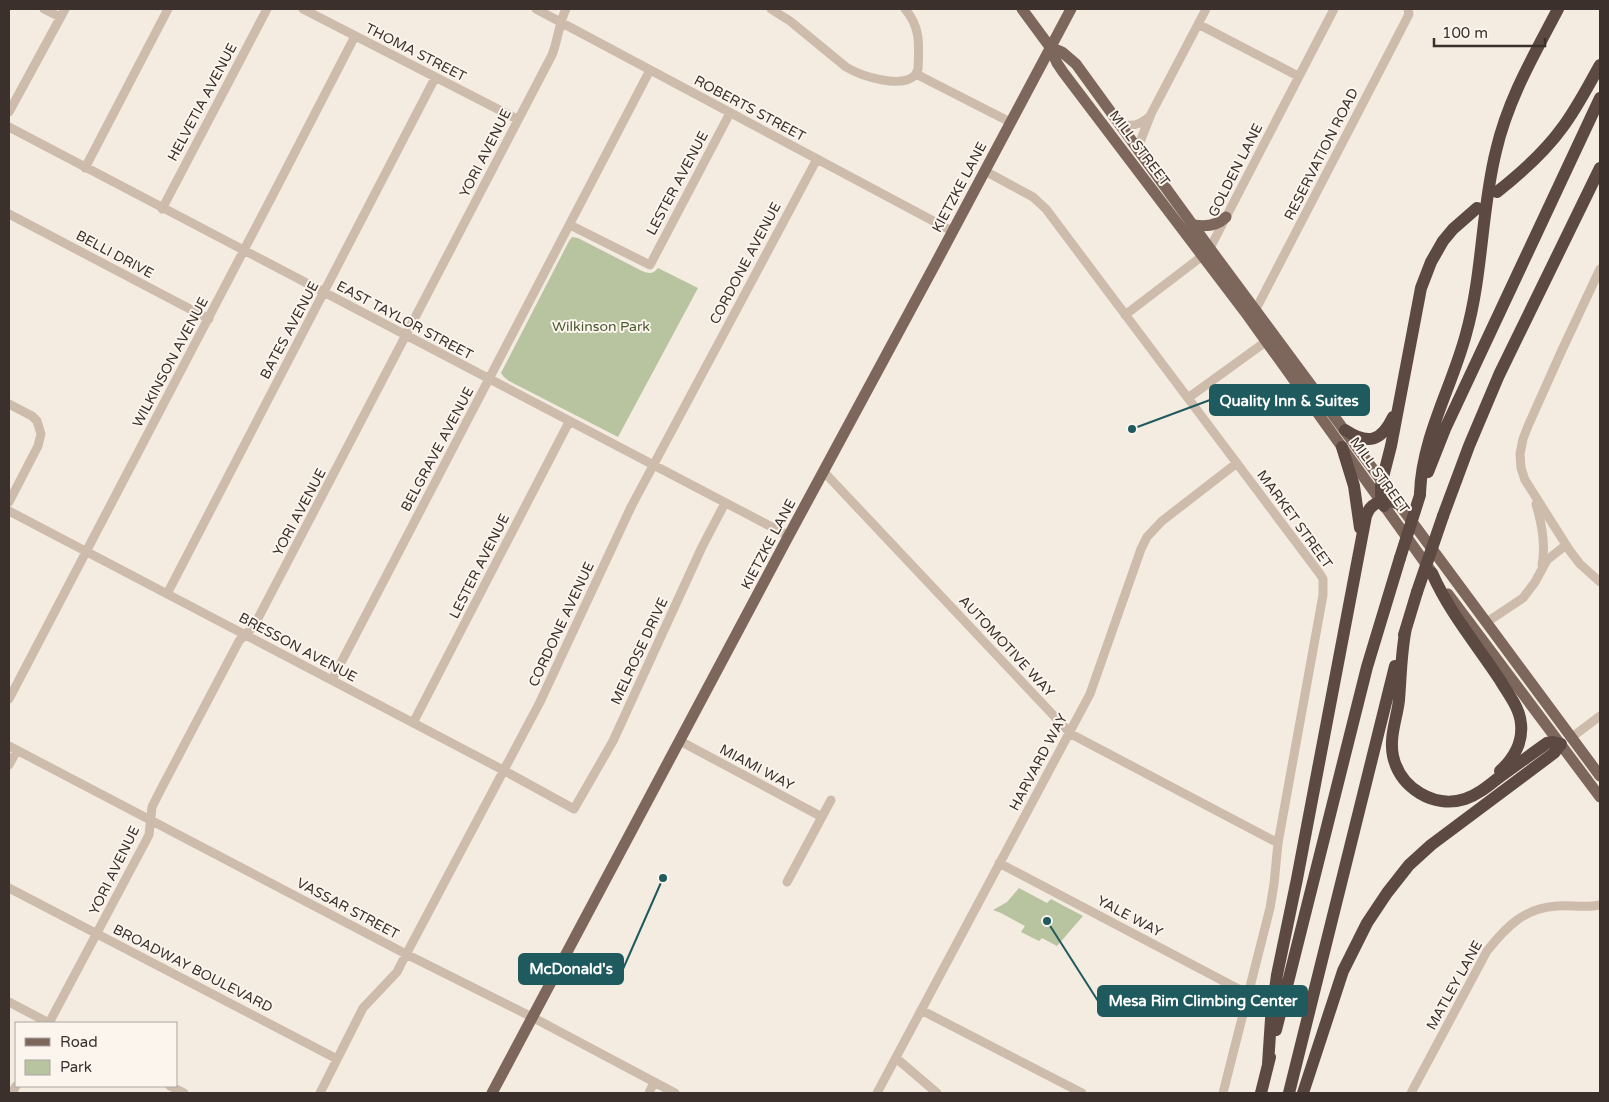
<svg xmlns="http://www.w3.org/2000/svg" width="1609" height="1102" viewBox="0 0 1609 1102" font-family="'Varela Round',sans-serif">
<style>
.green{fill:#b8c4a0}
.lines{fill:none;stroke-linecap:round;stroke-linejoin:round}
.minor{stroke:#cdbbac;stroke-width:9}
.major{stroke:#7d675c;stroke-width:11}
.highway{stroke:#5c4a42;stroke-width:12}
.highway-bridge{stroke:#5c4a42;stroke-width:12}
.labels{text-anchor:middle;stroke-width:4;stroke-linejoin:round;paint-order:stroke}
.street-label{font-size:14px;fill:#3b302b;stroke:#fbf5ee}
.park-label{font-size:14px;fill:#4a5a2e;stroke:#fbf5ee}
.leader{fill:none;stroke:#1f5a5e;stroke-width:2}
.callout-dot{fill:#1f5a5e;stroke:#fbf5ee;stroke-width:2}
.callout{fill:#1f5a5e;stroke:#1f5a5e;stroke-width:2}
.callout-label{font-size:15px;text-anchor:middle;font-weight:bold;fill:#fff}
</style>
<rect width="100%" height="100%" fill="#f4ebe1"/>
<path class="green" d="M 572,237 L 578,238 L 642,271 C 650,274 653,274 658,268 L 698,288 L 618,437 L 509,381 L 504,377 L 501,373 L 569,241 Z
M 1019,888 L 1047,903 L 1051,899 L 1083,916 L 1057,946 L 1042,938 L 1039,941 L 1021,932 L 1025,926 L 1001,913 L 993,910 L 1007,902 Z"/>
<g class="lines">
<path class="minor" d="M 44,9 L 60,17
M 303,9 L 517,119
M 536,9 L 952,231
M 771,9 L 790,21 L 846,67 C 861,76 903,90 916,74
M 905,9 C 921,27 919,46 918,69 L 916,74
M 1198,24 L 1298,76
M 916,74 L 1010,122
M 9,112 L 65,9
M 1120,124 C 1132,127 1141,125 1150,116
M 9,127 L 789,536
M 1139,150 L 1140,142 L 1151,114 L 1206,9
M 85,168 L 168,9
M 985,171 L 1033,197 L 1046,209 L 1320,574 L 1323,579 L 1323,595 L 1278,843 L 1274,884 L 1270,908 L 1223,1093
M 162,209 L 267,9
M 9,214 L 209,319
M 570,225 L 650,265 L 730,113
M 1600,269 L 1562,350 L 1528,426 L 1523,439 L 1520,454 L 1521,468 L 1525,480 L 1570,551 L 1580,564 L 1600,582
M 1256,309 L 1405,22 L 1409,14 L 1408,9
M 1125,315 L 1205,254 L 1210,248 L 1334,9
M 1188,398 L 1271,338
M 9,404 L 32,416 L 37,421 L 41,434 L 38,446 L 9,502
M 824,472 L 1071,734 L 1278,843
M 1536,504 C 1542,524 1546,545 1542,565
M 9,511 L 503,770 L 574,809 L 613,741 L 702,547 L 725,503
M 167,594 L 435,78
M 1487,622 L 1523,598 L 1535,582 L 1547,560 L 1566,545
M 332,680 L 650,70
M 9,699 C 124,479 241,258 355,36
M 413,723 L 569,422
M 1572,737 L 1600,716
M 680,741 L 822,817
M 9,746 L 406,954 L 532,1017 L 675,1093
M 9,765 L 17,750
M 999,863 L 1248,994
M 787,882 L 831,800
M 9,888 L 337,1059
M 9,1002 L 49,1023 L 149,835 L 152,807 L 160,791 L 239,641 L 254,626 L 552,55 C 558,40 559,23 566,9
M 921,1010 L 1082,1093
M 896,1058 L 937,1093
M 170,1086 L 184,1093
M 12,1093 L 16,1086
M 320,1093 L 363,1008 L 397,972 L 401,964 L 540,702 L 631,507 L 817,159
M 649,1093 L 654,1082
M 877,1093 L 1090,694 L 1141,549 L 1147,537 L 1162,521 L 1237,463
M 1411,1093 L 1487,951 C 1506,927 1524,908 1557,906 C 1572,905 1586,908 1600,905"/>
<path class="major" d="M 1022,9 L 1050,47 L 1057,63 L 1063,72 L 1248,316 L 1431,571
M 1050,47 L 1062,52 L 1076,64 L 1208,246 L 1600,776
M 1194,225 C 1206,227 1217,226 1226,217
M 1448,594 L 1600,797
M 492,1093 C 591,908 689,722 788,537 C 883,361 978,186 1071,9"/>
<path class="highway" d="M 1497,192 C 1521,173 1544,153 1562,128 C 1577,108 1588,86 1600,65
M 1345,430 C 1368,445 1381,442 1393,417
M 1342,447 L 1354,486 L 1360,528
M 1428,472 L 1445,429 L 1600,98
M 1420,493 C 1422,437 1452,387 1466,334 C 1483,274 1481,211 1496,151 C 1508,99 1534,55 1558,9
M 1384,506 L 1381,495 L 1381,485 L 1391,446 L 1421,288 L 1431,262 L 1443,241 L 1453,229 L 1477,208
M 1443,516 L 1469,446 L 1499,375 L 1600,168
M 1432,573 C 1449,612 1477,645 1500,680 C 1508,694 1520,708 1521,724 C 1523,743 1513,759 1500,771
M 1404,635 L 1417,592
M 1276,1030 L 1367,667 L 1400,558
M 1268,1064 L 1271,1019 L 1277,975 L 1297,879 L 1366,516 C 1371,501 1387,497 1401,505
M 1261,1093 L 1270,1057
M 1289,1093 L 1395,666
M 1303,1093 L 1343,971 L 1367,923 L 1387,893 L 1409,865 L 1431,845 L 1554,753 L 1561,744 L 1553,742 L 1547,743 C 1530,755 1514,767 1497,779 C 1487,787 1477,795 1465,799 C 1434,809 1400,788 1393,756 C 1389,737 1397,718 1399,700 C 1401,676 1401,652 1406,628"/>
<path class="highway-bridge" d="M 1400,558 L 1420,495
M 1417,592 L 1443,516"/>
</g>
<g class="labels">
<g class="street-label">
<text transform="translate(416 52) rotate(27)" y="5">THOMA STREET</text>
<text transform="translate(202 102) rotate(-62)" y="5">HELVETIA AVENUE</text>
<text transform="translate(750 108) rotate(28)" y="5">ROBERTS STREET</text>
<text transform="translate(1140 148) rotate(53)" y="5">MILL STREET</text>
<text transform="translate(485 153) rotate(-63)" y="5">YORI AVENUE</text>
<text transform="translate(1321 154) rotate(-63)" y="5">RESERVATION ROAD</text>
<text transform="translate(1235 170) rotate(-63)" y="5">GOLDEN LANE</text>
<text transform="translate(677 183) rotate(-62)" y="5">LESTER AVENUE</text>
<text transform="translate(959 187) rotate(-62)" y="5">KIETZKE LANE</text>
<text transform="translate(115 254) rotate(28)" y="5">BELLI DRIVE</text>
<text transform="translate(745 263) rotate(-62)" y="5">CORDONE AVENUE</text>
<text transform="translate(405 320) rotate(28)" y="5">EAST TAYLOR STREET</text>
<text transform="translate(289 330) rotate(-62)" y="5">BATES AVENUE</text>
<text transform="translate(170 362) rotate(-62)" y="5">WILKINSON AVENUE</text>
<text transform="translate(437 449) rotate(-62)" y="5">BELGRAVE AVENUE</text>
<text transform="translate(1380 475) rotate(54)" y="5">MILL STREET</text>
<text transform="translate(299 512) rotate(-62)" y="5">YORI AVENUE</text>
<text transform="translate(1295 519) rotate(54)" y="5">MARKET STREET</text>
<text transform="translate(768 544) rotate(-62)" y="5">KIETZKE LANE</text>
<text transform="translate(479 566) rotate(-63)" y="5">LESTER AVENUE</text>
<text transform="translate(561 624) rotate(-65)" y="5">CORDONE AVENUE</text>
<text transform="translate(1007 646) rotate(47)" y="5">AUTOMOTIVE WAY</text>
<text transform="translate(298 647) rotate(28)" y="5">BRESSON AVENUE</text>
<text transform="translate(639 651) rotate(-65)" y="5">MELROSE DRIVE</text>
<text transform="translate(1038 762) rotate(-62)" y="5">HARVARD WAY</text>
<text transform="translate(757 767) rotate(28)" y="5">MIAMI WAY</text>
<text transform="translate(114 870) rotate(-64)" y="5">YORI AVENUE</text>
<text transform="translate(348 908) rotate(28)" y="5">VASSAR STREET</text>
<text transform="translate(1130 916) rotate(28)" y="5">YALE WAY</text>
<text transform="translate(193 968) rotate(27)" y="5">BROADWAY BOULEVARD</text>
<text transform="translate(1454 985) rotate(-61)" y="5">MATLEY LANE</text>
</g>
<g class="park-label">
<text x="601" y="331">Wilkinson Park</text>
</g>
</g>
<path class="leader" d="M1132 429L1210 400M663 878L623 969M1047 921L1098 1001"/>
<g class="callout-dot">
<circle cx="1132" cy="429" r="5"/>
<circle cx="663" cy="878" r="5"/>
<circle cx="1047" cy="921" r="5"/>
</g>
<g class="callout">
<rect x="1210" y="385" width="159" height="30" rx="5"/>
<rect x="519" y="954" width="104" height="30" rx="5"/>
<rect x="1098" y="986" width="209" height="30" rx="5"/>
</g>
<g class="callout-label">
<text x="1289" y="406">Quality Inn &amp; Suites</text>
<text x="571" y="974">McDonald's</text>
<text x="1203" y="1006">Mesa Rim Climbing Center</text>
</g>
<rect width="1609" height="1102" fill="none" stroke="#3b302b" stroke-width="20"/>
<rect x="15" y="1022" width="162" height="65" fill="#fbf5ee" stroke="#aea6a0"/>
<rect x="25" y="1038" width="25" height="8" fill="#7d675c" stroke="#aea6a0"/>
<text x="60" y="1047" font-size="15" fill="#3b302b">Road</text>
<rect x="25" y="1060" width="25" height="15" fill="#b8c4a0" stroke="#aea6a0"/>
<text x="60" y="1072" font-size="15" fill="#3b302b">Park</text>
<path d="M1434 38v8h111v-8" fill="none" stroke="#3b302b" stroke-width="2.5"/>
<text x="1442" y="38" font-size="15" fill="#3b302b" stroke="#fbf5ee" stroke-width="4" paint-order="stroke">100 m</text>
</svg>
